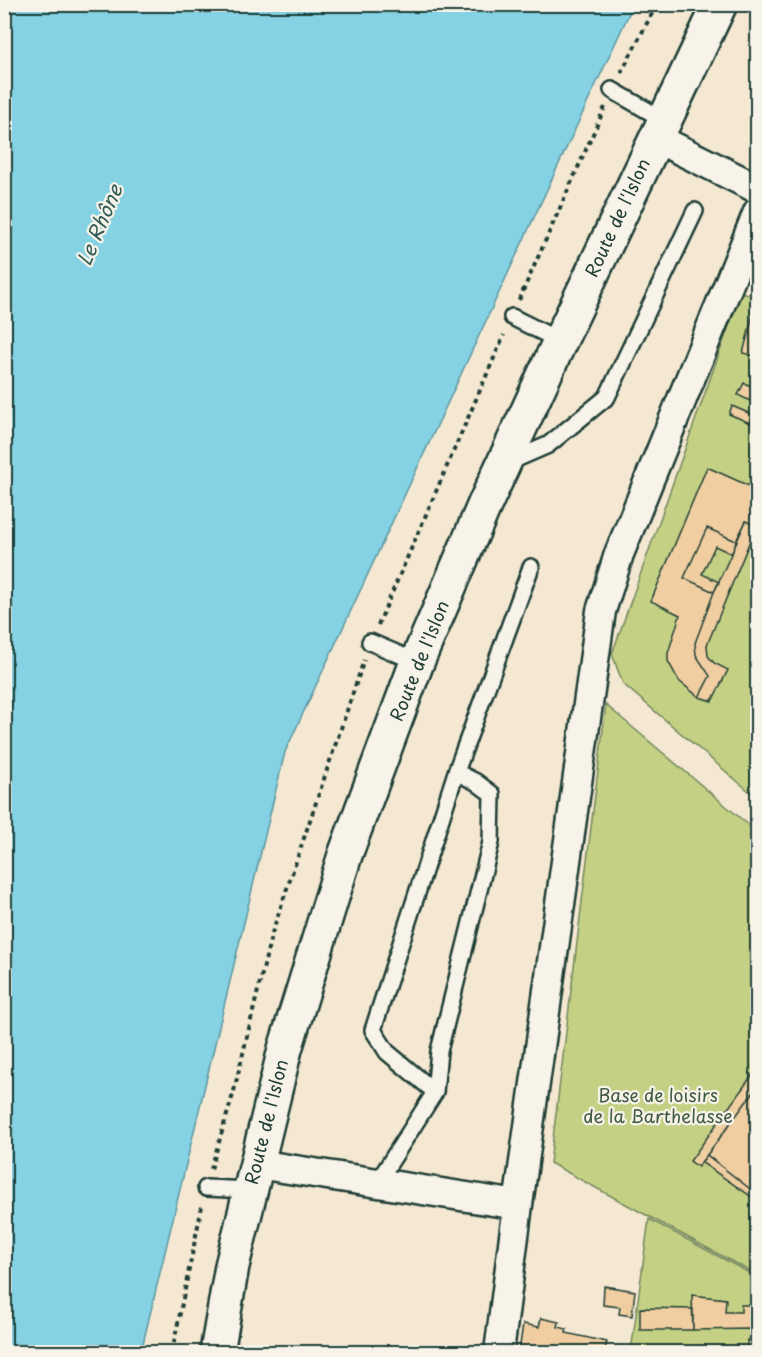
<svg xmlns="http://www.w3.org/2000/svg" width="762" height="1357" viewBox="0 0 762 1357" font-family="'Playpen Sans',sans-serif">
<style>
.green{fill:#c4d184;stroke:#72875c;stroke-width:1.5}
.water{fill:#85d2e4;stroke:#5c969e;stroke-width:1.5}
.building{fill:#f0cea1;stroke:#1f3d34;stroke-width:1.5}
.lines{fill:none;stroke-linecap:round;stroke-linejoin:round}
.service-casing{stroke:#1f3d34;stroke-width:20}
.minor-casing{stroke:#1f3d34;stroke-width:33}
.tertiary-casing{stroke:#1f3d34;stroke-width:38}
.path{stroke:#1f3d34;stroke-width:4;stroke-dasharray:4.5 4.5;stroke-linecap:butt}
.service{stroke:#f7f3e8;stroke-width:15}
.minor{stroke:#f7f3e8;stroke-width:28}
.tertiary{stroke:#f7f3e8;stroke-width:33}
.labels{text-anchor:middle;stroke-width:4.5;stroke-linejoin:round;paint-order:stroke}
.street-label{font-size:18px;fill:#1f3d34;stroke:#f7f3e8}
.park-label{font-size:18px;fill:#405b44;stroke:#f7f3e8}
.water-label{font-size:20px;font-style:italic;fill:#335b57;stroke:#f7f3e8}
</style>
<rect width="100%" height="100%" fill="#f5e8d3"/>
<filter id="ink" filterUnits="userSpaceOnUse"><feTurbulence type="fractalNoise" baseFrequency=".0167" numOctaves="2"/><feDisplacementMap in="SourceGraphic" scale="12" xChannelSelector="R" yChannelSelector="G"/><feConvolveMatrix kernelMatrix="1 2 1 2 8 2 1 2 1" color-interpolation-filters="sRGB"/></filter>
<g filter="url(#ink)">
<path class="green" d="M 741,292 L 757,297 L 757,798 L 623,684 L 612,654 Z
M 606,705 L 757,832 L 757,1275 L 550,1163 Z
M 649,1219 L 757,1277 L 757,1352 L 631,1352 Z"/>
<path class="water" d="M 5,4 L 633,5 L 285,752 L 141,1352 L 5,1352 Z"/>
<path class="building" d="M 756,303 L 758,304 L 758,357 L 743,353 Z
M 744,383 L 758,389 L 752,402 L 738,395 Z
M 732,406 L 753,415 L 750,423 L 729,414 Z
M 707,467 L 758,490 L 758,522 L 756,526 L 746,521 L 736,541 L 707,528 L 684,578 L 714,592 L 695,643 L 696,655 L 710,676 L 699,697 L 679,681 L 668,661 L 668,653 L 680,615 L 651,601 Z
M 746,521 L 756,526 L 707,645 L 708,656 L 714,663 L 728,670 L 712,701 L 699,697 L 710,676 L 696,655 L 695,643 L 714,592 Z
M 707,528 L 736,541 L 732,554 L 715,546 L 702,574 L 719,582 L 714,592 L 684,578 Z
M 758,1067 L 758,1086 L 698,1167 L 690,1161 Z
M 758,1086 L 758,1187 L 754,1192 L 707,1155 Z
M 707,1155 L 754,1192 L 758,1187 L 758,1201 L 701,1162 Z
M 604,1286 L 635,1291 L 632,1316 L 619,1314 L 620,1307 L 603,1305 Z
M 692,1295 L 726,1299 L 725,1312 L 741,1312 L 741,1305 L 750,1305 L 751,1312 L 758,1312 L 758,1352 L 747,1352 L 747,1340 L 750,1341 L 750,1329 L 693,1330 Z
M 640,1308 L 693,1309 L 693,1330 L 640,1330 Z
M 541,1318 L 559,1322 L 558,1327 L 567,1329 L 566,1333 L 607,1342 L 604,1352 L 519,1352 L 523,1324 L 539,1327 Z"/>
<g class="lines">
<defs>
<path id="service" d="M 612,90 L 664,120
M 512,317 L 560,341
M 509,462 L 548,445 L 607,397 L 695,211
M 370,642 L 417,662
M 435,1092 L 439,1051 L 491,842 L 492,794 L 476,782 L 456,772
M 377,1183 L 435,1092 L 387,1052 L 373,1030 L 456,772 L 531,567
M 206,1188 L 250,1190"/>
<path id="minor" d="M 656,138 L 758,189
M 257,1164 L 518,1205
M 499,1352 L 518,1205 L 601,611 L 619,554 L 758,212"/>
<path id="tertiary" d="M 217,1352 L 232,1266 L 285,1049 L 345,855 L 417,662 L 484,506 L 560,341 L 720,4"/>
</defs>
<use href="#service" class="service-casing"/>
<use href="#minor" class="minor-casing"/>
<use href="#tertiary" class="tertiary-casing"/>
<path class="path" d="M 621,73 L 657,4
M 519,300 L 605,107
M 378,625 L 504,335
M 211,1169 L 234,1091 L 271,936 L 364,660
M 172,1352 L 202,1206"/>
<use href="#service" class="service"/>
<use href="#minor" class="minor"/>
<use href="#tertiary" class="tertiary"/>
</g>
</g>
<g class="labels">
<g class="street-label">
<text transform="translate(618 218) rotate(-65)" y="6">Route de l'Islon</text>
<text transform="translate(420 661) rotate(-68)" y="6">Route de l'Islon</text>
<text transform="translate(267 1122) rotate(-76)" y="6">Route de l'Islon</text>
</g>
<g class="park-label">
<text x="658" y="1102">Base de loisirs<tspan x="658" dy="21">de la Barthelasse</tspan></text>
</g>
<g class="water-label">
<text transform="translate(100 225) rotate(-67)" y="7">Le Rhône</text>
</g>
</g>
<rect width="762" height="1357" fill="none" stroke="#f7f3e8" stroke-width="24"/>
<rect x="12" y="12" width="738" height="1333" fill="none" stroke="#1f3d34" stroke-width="2" filter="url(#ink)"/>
</svg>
